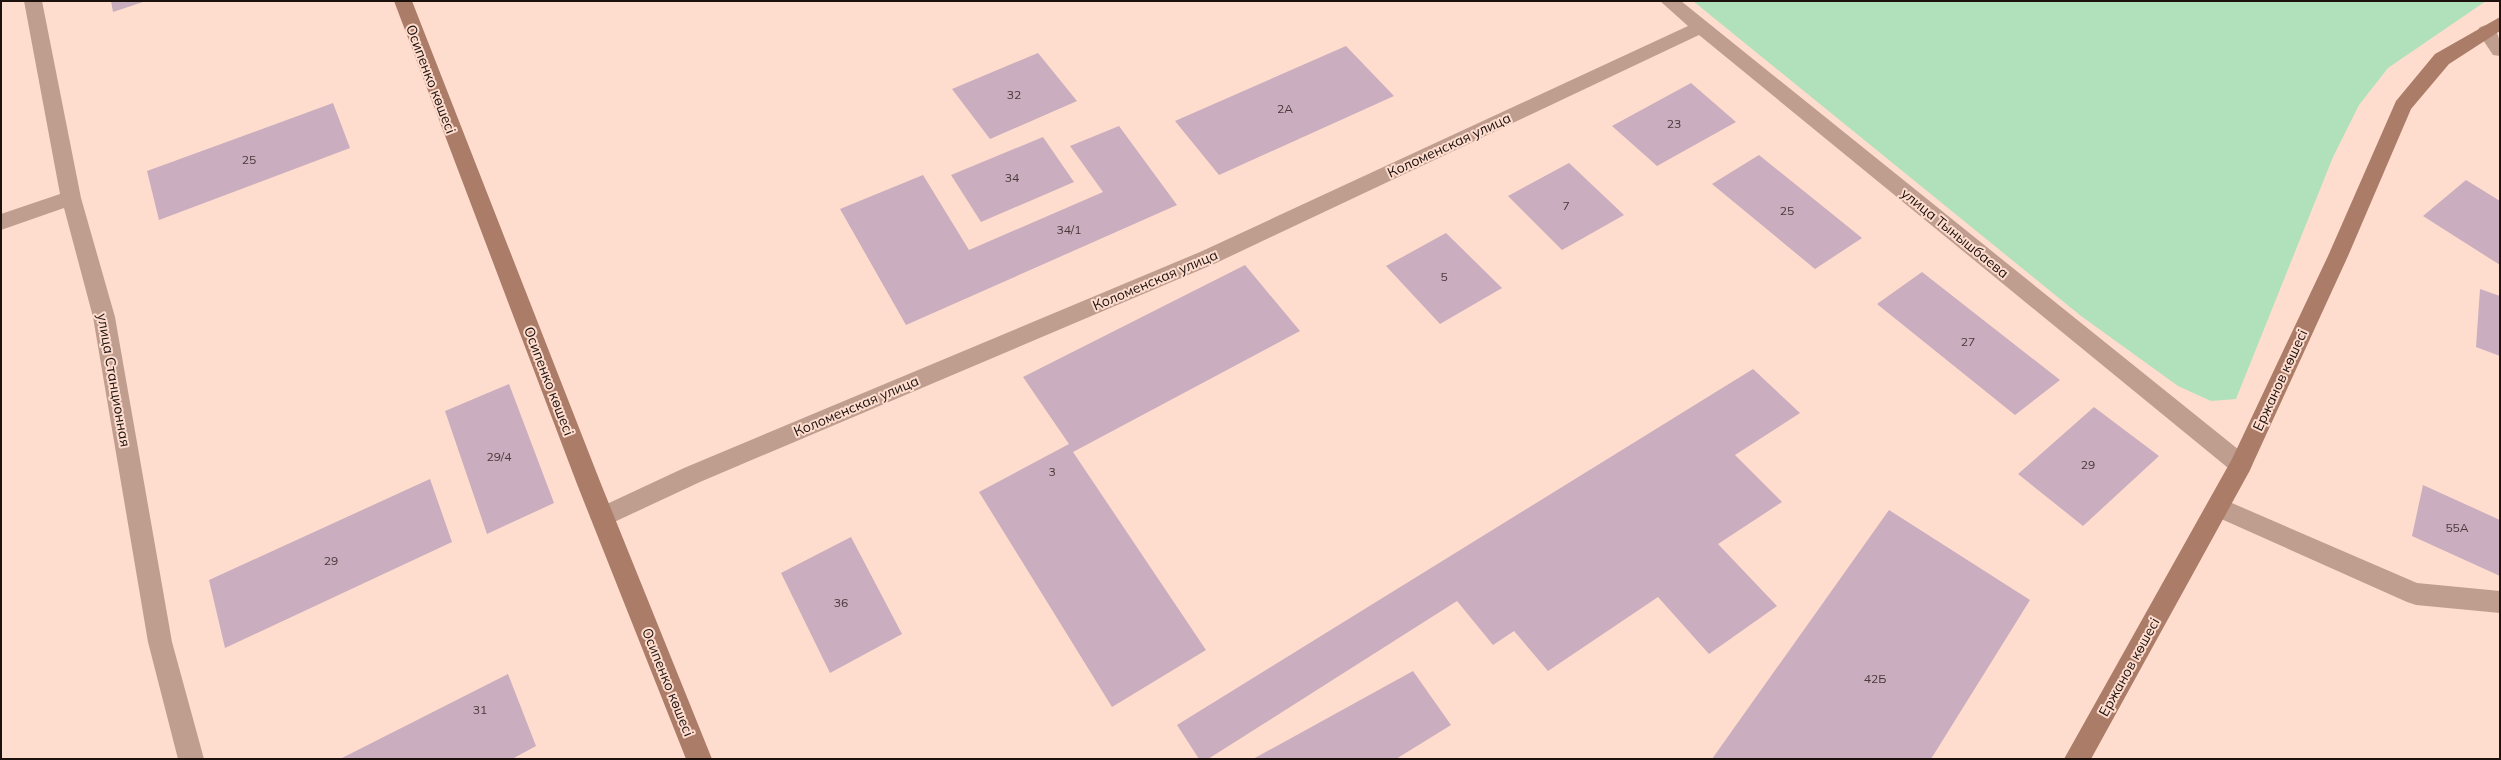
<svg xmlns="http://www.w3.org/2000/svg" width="2501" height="760" viewBox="0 0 2501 760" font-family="Mulish,sans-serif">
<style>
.green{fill:#b0e1ba}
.building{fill:#caadbe}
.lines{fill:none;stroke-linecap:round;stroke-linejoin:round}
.minor{fill:#bf9e90;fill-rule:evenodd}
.secondary{fill:#ab7c67;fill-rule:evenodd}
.labels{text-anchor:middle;stroke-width:4;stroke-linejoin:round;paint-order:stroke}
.number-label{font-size:12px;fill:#483838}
.street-label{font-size:14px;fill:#1c110c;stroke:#feddcf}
</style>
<rect width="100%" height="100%" fill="#feddcf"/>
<path class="green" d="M 1693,1 L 2486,1 L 2388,68 L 2359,105 L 2333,157 L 2236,399 L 2211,401 L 2178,386 L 2081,316 Z"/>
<path class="building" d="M 111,1 L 146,1 L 113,12 Z
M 1346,46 L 1394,96 L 1219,175 L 1175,121 Z
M 1038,53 L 1077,101 L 990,139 L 952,89 Z
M 1691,83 L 1736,122 L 1657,166 L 1612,126 Z
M 333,103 L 350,148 L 159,220 L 147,171 Z
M 1119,126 L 1177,205 L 906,325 L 840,209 L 923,175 L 969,250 L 1103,192 L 1070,146 Z
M 1043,137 L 1074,182 L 981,222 L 951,175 Z
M 1759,155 L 1862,238 L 1815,269 L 1712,184 Z
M 1569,163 L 1624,215 L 1562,250 L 1508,196 Z
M 2466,180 L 2500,201 L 2500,265 L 2423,216 Z
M 1446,233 L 1502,288 L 1440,324 L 1386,266 Z
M 1245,265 L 1300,331 L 1073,452 L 1206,650 L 1112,707 L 979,492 L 1069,444 L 1023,377 Z
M 1922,272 L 2060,380 L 2015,415 L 1877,304 Z
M 2480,289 L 2500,296 L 2500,356 L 2476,347 Z
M 1753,369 L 1800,413 L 1735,455 L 1782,502 L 1718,544 L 1777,606 L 1709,654 L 1658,597 L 1548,671 L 1514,631 L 1493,645 L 1457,601 L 1208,759 L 1199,759 L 1177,725 Z
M 509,384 L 554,503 L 487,534 L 445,411 Z
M 2094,407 L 2159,456 L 2083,526 L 2018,474 Z
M 430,479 L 452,542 L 225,648 L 209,580 Z
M 2423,485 L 2500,520 L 2500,576 L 2412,536 Z
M 1889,510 L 2030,600 L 1931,759 L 1712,759 Z
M 851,537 L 902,634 L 830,673 L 781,573 Z
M 1413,671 L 1451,725 L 1396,759 L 1253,759 Z
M 508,674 L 536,746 L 512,759 L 340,759 Z"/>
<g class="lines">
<path class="minor" d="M 24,1 L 42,1 L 81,198 L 115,317 L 172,642 L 204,759 L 178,759 L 148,642 L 93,317 L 64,208 L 1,230 L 1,214 L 60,194 Z
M 1660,1 L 1681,1 L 2249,458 L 2252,465 L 2249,472 L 2241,475 L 2233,472 L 1699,35 L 1214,264 L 700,482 L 610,524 L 602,527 L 594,524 L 590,517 L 594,510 L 684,468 L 1200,252 L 1688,26 Z
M 2486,25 C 2501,29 2500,43 2500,56 L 2493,55 L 2477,31 L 2480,27 Z
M 2218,497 L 2417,583 L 2500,591 L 2500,613 L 2416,605 L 2407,602 L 2210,514 L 2206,507 L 2210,500 Z"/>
<path class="secondary" d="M 394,1 L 412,1 L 601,484 L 712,759 L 686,759 L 577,484 Z
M 2500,17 L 2500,31 L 2449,64 L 2411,109 L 2348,256 L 2249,472 L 2091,759 L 2064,759 L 2232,459 L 2328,256 L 2396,101 L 2435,54 Z"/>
</g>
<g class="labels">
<g class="number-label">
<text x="1014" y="99">32</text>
<text x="1285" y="113">2А</text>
<text x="1674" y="128">23</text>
<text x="249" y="164">25</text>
<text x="1012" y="182">34</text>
<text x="1566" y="210">7</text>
<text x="1787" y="215">25</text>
<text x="1069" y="234">34/1</text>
<text x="1444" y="281">5</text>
<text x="1968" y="346">27</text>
<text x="499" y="461">29/4</text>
<text x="2088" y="469">29</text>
<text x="1052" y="476">3</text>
<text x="2457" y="532">55А</text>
<text x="331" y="565">29</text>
<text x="841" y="607">36</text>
<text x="1875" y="683">42Б</text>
<text x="480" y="714">31</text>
</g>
<g class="street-label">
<text transform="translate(431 79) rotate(69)" y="5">Осипенко көшесі</text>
<text transform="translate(1449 145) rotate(-25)" y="5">Коломенская улица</text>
<text transform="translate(1955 233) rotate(39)" y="5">улица Тынышбаева</text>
<text transform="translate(1155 280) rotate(-23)" y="5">Коломенская улица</text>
<text transform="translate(114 380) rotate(80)" y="5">улица Станционная</text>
<text transform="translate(2280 380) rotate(-65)" y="5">Ержанов көшесі</text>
<text transform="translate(549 381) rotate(69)" y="5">Осипенко көшесі</text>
<text transform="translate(856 406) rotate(-23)" y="5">Коломенская улица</text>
<text transform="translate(2129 667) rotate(-61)" y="5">Ержанов көшесі</text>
<text transform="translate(668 682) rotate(68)" y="5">Осипенко көшесі</text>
</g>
</g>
<rect width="2501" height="760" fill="none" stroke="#1c110c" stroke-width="4"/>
</svg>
